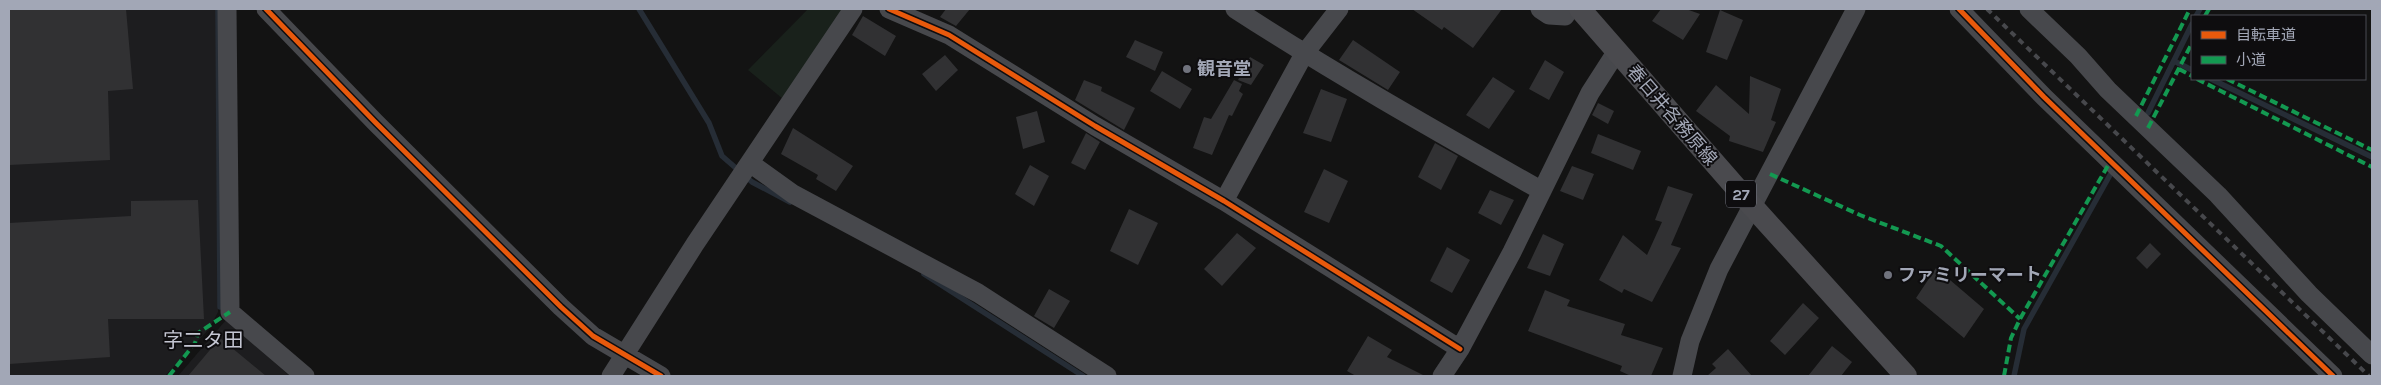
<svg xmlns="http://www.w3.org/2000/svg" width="2381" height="385" viewBox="0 0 2381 385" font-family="Karla,'Noto Sans JP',sans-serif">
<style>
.built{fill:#1d1d1f}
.green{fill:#19211b}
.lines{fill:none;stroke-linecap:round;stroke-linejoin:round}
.stream{stroke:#262d36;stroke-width:5.5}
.building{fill:#313133}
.minor{stroke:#47484c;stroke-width:19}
.major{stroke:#4a4a4e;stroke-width:22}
.rail{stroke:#47484c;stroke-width:4;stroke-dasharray:6 5;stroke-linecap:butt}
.quiet{stroke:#139951;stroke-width:4;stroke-dasharray:8 4;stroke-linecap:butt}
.cycleway-casing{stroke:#0e0d0f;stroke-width:8}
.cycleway{stroke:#e8590c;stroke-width:5}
.poi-dot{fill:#70737d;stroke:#0e0d0f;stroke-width:2}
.labels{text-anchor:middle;stroke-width:4;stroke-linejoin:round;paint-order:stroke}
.shield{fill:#0e0d0f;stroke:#767984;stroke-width:1}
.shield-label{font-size:16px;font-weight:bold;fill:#a2a7b6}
.poi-label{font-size:18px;font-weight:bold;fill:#a2a7b6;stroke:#0e0d0f;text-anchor:start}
.street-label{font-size:18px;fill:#a2a7b6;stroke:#0e0d0f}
.quarter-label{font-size:20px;fill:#c4c6d2;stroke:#0e0d0f}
</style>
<rect width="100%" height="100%" fill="#131313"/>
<path class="built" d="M 9,9 L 223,9 L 218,312 L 209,329 L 165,376 L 9,376 Z
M 226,320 L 290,376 L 178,376 Z"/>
<path class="green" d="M 808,9 L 843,9 L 783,99 L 748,70 Z"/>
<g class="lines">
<path class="stream" d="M 218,9 L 220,307
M 639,9 L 709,123 L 722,156 L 752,182 L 790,202
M 2196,16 L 2200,9
M 2174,61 L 2192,70
M 2211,79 L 2372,157
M 2148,113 L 2192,24
M 924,274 L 1083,376
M 2014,376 L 2024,329 L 2110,175"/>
</g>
<path class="building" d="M 9,9 L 126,9 L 133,89 L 108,91 L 110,160 L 9,165 Z
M 946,9 L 970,9 L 956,26 L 940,17 Z
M 1412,9 L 1502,9 L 1473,48 L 1444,27 L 1442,30 Z
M 1661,9 L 1686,9 L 1700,14 L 1683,40 L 1652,21 Z
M 1720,10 L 1743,20 L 1727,60 L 1706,52 Z
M 863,16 L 896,36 L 885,56 L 852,35 Z
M 1135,40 L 1163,52 L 1155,71 L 1126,57 Z
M 1353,40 L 1400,72 L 1388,90 L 1339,60 Z
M 945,55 L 958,70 L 936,91 L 922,74 Z
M 1250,57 L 1264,65 L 1251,85 L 1238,80 Z
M 1545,60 L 1564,72 L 1549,100 L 1529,89 Z
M 1162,71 L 1192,89 L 1180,109 L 1150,91 Z
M 1750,76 L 1781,89 L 1771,120 L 1776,122 L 1763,152 L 1729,141 L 1730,136 L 1696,111 L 1716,85 L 1749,114 Z
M 1493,77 L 1515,91 L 1489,129 L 1466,115 Z
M 1084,80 L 1102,87 L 1101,91 L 1135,108 L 1124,130 L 1075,100 Z
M 1234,80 L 1242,84 L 1239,91 L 1243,94 L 1232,116 L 1229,115 L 1212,155 L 1193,148 L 1204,117 L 1211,119 Z
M 1321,89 L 1347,99 L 1331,142 L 1303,133 Z
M 1598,103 L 1614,111 L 1608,124 L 1592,115 Z
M 1037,111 L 1045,142 L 1023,149 L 1016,117 Z
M 793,128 L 853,166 L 836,191 L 816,179 L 818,175 L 781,154 Z
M 1086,133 L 1100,142 L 1085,170 L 1071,163 Z
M 1598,134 L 1641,151 L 1633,170 L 1591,153 Z
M 1435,143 L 1458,156 L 1441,190 L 1418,177 Z
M 1030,165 L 1049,176 L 1034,206 L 1015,194 Z
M 1572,166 L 1594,174 L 1583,200 L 1560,191 Z
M 1324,169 L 1348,181 L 1329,223 L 1304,212 Z
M 1668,186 L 1693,194 L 1671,245 L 1681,248 L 1652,302 L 1624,289 L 1622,293 L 1599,280 L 1623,235 L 1647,255 L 1662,222 L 1655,220 Z
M 1490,190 L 1514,200 L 1501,225 L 1478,213 Z
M 198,200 L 204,319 L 108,319 L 110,357 L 9,364 L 9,223 L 131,216 L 131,201 Z
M 1129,209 L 1158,223 L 1138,265 L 1110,251 Z
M 1237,233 L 1256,248 L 1222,286 L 1204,269 Z
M 1543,234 L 1564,244 L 1550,276 L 1527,268 Z
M 2150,243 L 2161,254 L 2147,269 L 2136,258 Z
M 1447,247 L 1470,260 L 1452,293 L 1430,281 Z
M 1936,268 L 1984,309 L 1964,338 L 1916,298 Z
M 1049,289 L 1070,301 L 1054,328 L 1034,316 Z
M 1545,290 L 1570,300 L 1567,306 L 1625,324 L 1621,335 L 1663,348 L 1651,376 L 1631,376 L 1620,371 L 1622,366 L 1528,331 Z
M 1803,303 L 1819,318 L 1785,355 L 1770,341 Z
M 1368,336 L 1392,350 L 1387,357 L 1425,376 L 1356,376 L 1347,371 Z
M 220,338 L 266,376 L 188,376 Z
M 1832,346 L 1852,362 L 1841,376 L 1808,376 Z
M 1728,349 L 1752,376 L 1707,376 L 1716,368 L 1712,364 Z"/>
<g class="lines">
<path class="minor" d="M 227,9 L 230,312 L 305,376
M 266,9 L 375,122 L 561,307 L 593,336 L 661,376
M 889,9 L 949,35 L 1095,126 L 1224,201 L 1460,349
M 1235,9 C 1335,74 1438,132 1542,191
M 1540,9 L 1549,15 L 1565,16 L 1570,9
M 1959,9 L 2044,97 L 2333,376
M 2029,9 L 2078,56 L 2108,90 L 2218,195 L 2309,294 L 2372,355
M 750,163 L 793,194 L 978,293 L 1107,376
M 1224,201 L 1304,54 L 1339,9
M 611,376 L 695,244 L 853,9
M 1442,376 L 1460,349 L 1512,252 L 1590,93 L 1617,51
M 1682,376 L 1690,341 L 1719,269 L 1856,9"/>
<path class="major" d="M 1580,9 L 1753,207 L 1906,376"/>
<path class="rail" d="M 1987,9 L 2369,376"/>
<path class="quiet" d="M 2205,16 L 2209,9
M 2179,69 L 2192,76
M 2197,79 L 2372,167
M 2227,79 L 2372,150
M 2136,116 L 2190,9
M 2148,128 L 2192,43
M 1770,174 L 1860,215 L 1941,246 L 2020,319
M 169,376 L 195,343 L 198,333 L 230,312
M 2004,376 L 2011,338 L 2020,319 L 2110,162"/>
<defs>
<path id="cycleway" d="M 266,9 L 375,122 L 561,307 L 593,336 L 661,376
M 889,9 L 949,35 L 1095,126 L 1224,201 L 1460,349
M 1959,9 L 2044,97 L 2333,376"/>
</defs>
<use href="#cycleway" class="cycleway-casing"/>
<use href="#cycleway" class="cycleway"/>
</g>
<g class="poi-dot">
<circle cx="1187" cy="69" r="5"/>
<circle cx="1888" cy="275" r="5"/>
</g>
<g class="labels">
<rect class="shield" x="1726" y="180.5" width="30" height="27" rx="4"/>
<g class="shield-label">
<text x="1741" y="200">27</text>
</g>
<g class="poi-label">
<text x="1197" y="75">観音堂</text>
<text x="1898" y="281">ファミリーマート</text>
</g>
<g class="street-label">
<text transform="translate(1672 115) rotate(49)" y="6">春日井各務原線</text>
</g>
<g class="quarter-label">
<text x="203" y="347">字二タ田</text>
</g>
</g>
<rect width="2381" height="385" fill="none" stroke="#a2a7b6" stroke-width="20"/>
<rect x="2191" y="15" width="175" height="65" fill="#0e0d0f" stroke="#494b52"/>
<rect x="2201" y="31" width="25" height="8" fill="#e8590c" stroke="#494b52"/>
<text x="2236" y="40" font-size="15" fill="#a2a7b6">自転車道</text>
<rect x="2201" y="56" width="25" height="8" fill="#139951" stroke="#494b52"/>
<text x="2236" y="65" font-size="15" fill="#a2a7b6">小道</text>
</svg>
